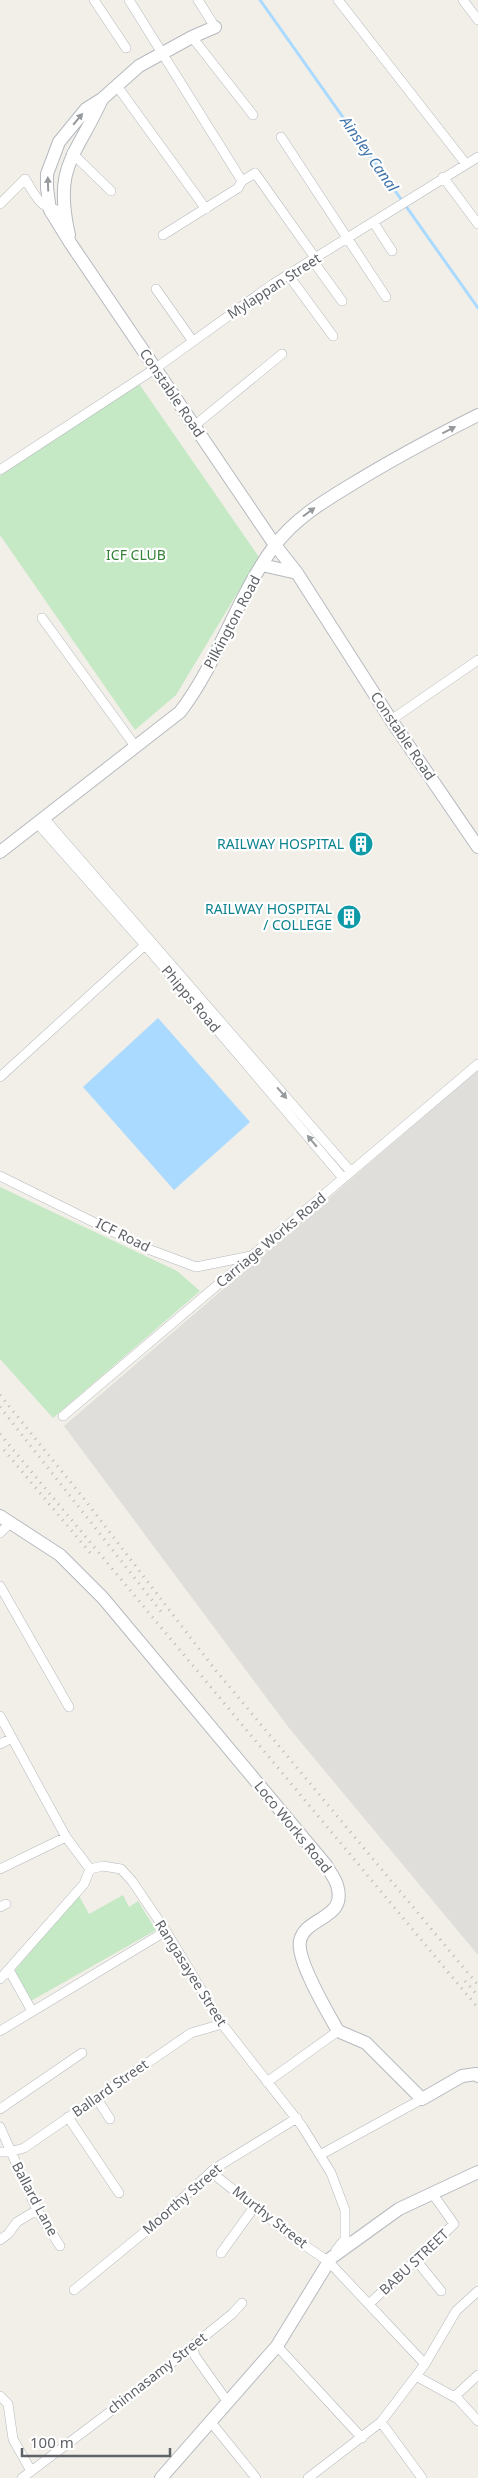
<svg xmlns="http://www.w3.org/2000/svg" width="478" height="2478" viewBox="0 0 478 2478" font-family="'Noto Sans',sans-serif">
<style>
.industrial{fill:#e0deda}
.green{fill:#c5e8c5}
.water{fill:#aadaff}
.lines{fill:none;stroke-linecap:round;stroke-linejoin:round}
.stream{stroke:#aadaff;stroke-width:3}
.street-casing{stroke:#b5b8bc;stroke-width:10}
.secondary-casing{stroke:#b6babf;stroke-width:14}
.street{stroke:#fff;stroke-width:9}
.secondary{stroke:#fff;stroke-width:12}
.rail{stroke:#b6b7b8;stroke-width:3;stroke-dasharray:1 6;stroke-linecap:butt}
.oneway{fill:#979a9d}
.labels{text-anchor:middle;stroke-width:4.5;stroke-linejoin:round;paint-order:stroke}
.street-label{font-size:14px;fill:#5f6368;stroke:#fff}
.park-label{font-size:14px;fill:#348238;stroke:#fff}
.culture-label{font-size:14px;fill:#0d838f;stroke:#fff;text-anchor:end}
.water-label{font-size:15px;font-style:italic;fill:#4174aa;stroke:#fff}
</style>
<rect width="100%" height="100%" fill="#f1efe8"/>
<path class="industrial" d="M 478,1070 L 478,1955 L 289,1728 L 64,1426 Z"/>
<path class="green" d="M 135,378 L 259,557 L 176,695 L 135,730 L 0,535 L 0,476 Z
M 0,1187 L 177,1271 L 200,1291 L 53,1418 L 0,1359 Z
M 78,1894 L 89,1914 L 123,1895 L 129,1907 L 138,1901 L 156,1930 L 29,2002 L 12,1974 Z"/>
<path class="water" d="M 158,1018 L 250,1122 L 174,1190 L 83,1087 Z"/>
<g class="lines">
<path class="stream" d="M 260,0 L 478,308"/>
<defs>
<path id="street" d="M 94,0 L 126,48
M 129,0 L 242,181
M 198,0 L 215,27
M 338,0 L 466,164
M 463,0 L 478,20
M 192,37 L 253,115
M 117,86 L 206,209
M 281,137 L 386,297
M 72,153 L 111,191
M 443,177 L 478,224
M 0,204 L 25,179 C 38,199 39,209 65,211
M 374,223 L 392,251
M 163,235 L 238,188 L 242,181 L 255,173 L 316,259
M 313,261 L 342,301
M 289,276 L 333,336
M 156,289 L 192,340
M 194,426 L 282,354
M 0,470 L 156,368 L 273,284 L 478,157
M 42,618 L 135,746
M 391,720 L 478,660
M 44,818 L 351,1172
M 37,823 L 145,945 L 343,1178
M 0,1077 L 145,945
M 0,1176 L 148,1249 L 196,1267 L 251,1256
M 63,1416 L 478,1064
M 0,1533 L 11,1522
M 0,1586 L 69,1707
M 0,1716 L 66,1837 L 90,1869 L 103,1866 L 121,1869 L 132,1881 L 166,1931 L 222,2024 L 302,2126 L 331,2173 L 345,2210 L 345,2239 L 336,2250
M 0,1744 L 12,1738
M 0,1869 L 66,1837
M 0,1907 L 6,1904
M 9,1970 L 32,2011
M 0,1979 L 84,1884 L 90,1869
M 0,2031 L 166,1931
M 267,2082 L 338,2031
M 97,2099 L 110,2119
M 0,2109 L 82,2053
M 68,2117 L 119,2193
M 0,2127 L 37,2210 L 60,2246
M 0,2152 L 10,2152 L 24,2148 L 191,2033 L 222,2024
M 320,2155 L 422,2099
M 211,2172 L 294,2238 L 329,2262 L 425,2364 L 381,2422 L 308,2478
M 0,2240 L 8,2234 L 17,2222 L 37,2210
M 221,2253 L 255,2206
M 416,2260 L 441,2291
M 74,2290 L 158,2221 L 214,2169 L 297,2118
M 369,2304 L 454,2224 L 432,2193
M 192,2346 L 195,2356 L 227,2401
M 277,2346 L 362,2438
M 425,2364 L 456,2311 L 478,2291
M 416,2376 L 458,2399 L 478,2421
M 0,2396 L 8,2404 L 13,2439 L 31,2471
M 454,2397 L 478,2375
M 210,2421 L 256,2478
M 381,2422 L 422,2478
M 22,2478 L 123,2402 L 232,2314 L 242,2303"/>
<path id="secondary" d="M 215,27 L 192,37 L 139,66 L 102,99 L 86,109 L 59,142 L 47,174 L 47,188 L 50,210 L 71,244 L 275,545 L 297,573 L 391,720 L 478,847
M 69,235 C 53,165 76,157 102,99
M 262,565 L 297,573
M 0,852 L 180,712 C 219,661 237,596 275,545 C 295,519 321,503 349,486 C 391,460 434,437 478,415
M 0,1516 L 60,1555 L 103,1598 L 326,1865 C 329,1871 335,1878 337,1885 C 348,1920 305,1916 300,1941 C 296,1960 328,2013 338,2031 L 366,2043 L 422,2099 L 462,2076 L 476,2074 L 478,2076
M 161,2478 L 277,2346 L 331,2258 L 399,2209 L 478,2172"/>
</defs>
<use href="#street" class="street-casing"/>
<use href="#secondary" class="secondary-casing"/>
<use href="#street" class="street"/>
<use href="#secondary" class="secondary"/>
<path class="rail" d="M 0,1395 L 85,1500 L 213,1667 L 478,1985
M 0,1407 L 163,1614
M 0,1434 L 478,2008
M 4,1450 L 92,1555
M 465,1981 L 478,1996"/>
</g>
<defs><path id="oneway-solid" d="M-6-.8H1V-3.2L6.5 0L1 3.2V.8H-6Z" transform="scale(1.25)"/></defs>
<g class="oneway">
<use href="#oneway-solid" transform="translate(78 119) rotate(-50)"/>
<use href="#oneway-solid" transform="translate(48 184) rotate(-92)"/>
<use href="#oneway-solid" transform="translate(449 430) rotate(-27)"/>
<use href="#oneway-solid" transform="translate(309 512) rotate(-36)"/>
<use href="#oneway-solid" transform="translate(282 1093) rotate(49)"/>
<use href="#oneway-solid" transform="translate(312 1141) rotate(-130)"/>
</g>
<defs>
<symbol id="building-disc" viewBox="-11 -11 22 22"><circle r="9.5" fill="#0f9aa8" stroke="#fff"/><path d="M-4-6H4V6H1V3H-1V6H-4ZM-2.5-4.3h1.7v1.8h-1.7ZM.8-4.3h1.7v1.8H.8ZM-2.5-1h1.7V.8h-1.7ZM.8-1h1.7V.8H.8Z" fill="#fff"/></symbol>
</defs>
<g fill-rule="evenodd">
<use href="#building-disc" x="347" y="830" width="28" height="28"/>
<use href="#building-disc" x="335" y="903" width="28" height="28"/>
</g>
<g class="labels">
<g class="street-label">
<text transform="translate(274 286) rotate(-33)" y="5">Mylappan Street</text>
<text transform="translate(172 393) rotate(56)" y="5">Constable Road</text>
<text transform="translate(232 622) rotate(-62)" y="5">Pilkington Road</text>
<text transform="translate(403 736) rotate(56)" y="5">Constable Road</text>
<text transform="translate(191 999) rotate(50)" y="5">Phipps Road</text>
<text transform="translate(123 1235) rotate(26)" y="5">ICF Road</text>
<text transform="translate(271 1240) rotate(-40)" y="5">Carriage Works Road</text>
<text transform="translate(293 1827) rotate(51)" y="5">Loco Works Road</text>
<text transform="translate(191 1973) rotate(58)" y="5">Rangasayee Street</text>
<text transform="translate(110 2088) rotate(-35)" y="5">Ballard Street</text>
<text transform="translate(35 2199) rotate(62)" y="5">Ballard Lane</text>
<text transform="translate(182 2199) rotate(-41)" y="5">Moorthy Street</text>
<text transform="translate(270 2217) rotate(38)" y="5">Murthy Street</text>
<text transform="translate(414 2262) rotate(-43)" y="5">BABU STREET</text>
<text transform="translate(157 2373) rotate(-38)" y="5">chinnasamy Street</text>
</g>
<g class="park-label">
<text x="136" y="560">ICF CLUB</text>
</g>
<g class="culture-label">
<text x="344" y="849">RAILWAY HOSPITAL</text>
<text x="332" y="914">RAILWAY HOSPITAL<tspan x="332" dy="16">/ COLLEGE</tspan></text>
</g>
<g class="water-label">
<text transform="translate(369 154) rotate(55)" y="5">Ainsley Canal</text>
</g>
</g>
<path d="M22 2448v8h148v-8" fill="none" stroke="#5f6368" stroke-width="2.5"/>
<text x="30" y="2448" font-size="15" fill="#5f6368" stroke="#ffffff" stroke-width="4" paint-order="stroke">100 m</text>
</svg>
